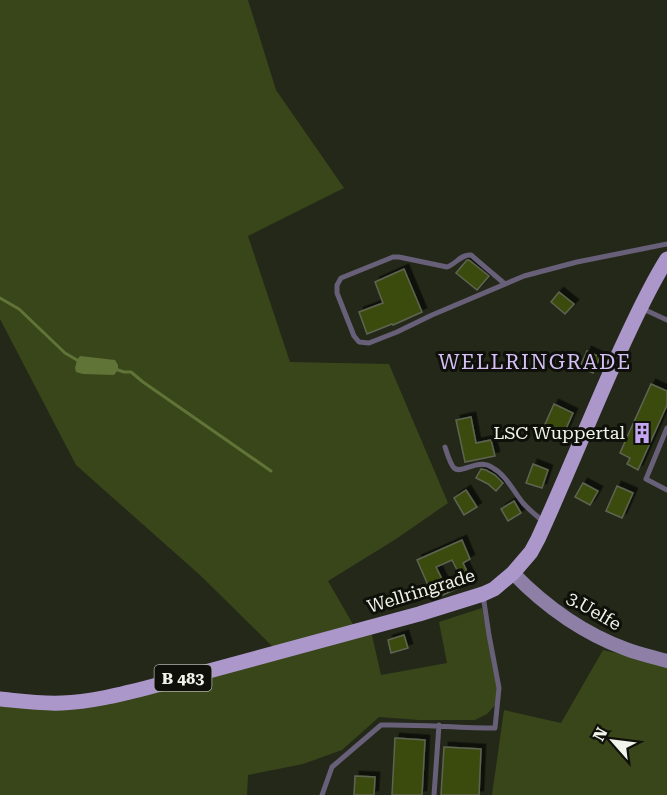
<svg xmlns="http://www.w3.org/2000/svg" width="667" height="795" viewBox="0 0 667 795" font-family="'Roboto Serif',serif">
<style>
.green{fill:#39461a}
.water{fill:#617437}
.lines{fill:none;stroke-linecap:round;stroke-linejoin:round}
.stream{stroke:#617437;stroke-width:3}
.building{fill:#3b4c0a;stroke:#5e6452;stroke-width:1.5;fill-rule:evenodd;filter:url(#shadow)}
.lane{stroke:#685f78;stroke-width:5}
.secondary{stroke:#8e7fa6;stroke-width:14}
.primary{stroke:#ab97ca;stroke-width:15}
.labels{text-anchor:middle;stroke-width:6;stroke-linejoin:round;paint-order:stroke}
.shield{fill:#0e1009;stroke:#adb0a6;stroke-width:1.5}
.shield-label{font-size:16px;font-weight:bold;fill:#f1f4ea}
.poi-label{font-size:18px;fill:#f1f4ea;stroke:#0e1009;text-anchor:end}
.street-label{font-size:18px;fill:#f1f4ea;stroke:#0e1009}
.quarter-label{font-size:21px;letter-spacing:1.5px;fill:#d5bff7;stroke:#0e1009}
</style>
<defs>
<filter id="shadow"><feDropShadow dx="4.5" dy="-4.5" stdDeviation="0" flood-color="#0009"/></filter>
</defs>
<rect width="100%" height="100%" fill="#232819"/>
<path class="green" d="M 0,0 L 248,0 L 276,90 L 344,188 L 248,236 L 290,362 L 389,364 L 448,503 L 396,539 L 328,581 L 354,626 L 274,648 L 201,576 L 76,465 L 0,319 Z
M 482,608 L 497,688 L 496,704 L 487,714 L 475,720 L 419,720 L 379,717 L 342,750 L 303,764 L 248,775 L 247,795 L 0,795 L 0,702 L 62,706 L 371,631 L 381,675 L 447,663 L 439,622 Z
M 603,650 L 625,655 L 667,667 L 667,795 L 492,795 L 504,710 L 561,723 Z"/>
<path class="water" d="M 80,356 L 115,360 L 118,365 L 118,370 L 114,375 L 83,374 L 76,372 L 75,368 L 77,360 Z"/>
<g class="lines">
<path class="stream" d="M 0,298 L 19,309 L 65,353 L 77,360
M 118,370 L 124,372 L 131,372 L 143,382 L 271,471"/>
</g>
<path class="building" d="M 467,260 L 469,260 L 489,276 L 477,290 L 456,273 Z
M 404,269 L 422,312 L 393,325 L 392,324 L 367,334 L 359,312 L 383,303 L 375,282 Z
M 559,292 L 574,304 L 565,314 L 551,302 Z
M 587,351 L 600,357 L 593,373 L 580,367 Z
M 651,384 L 667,391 L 667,405 L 638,470 L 627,464 L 630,458 L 620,453 Z
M 554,404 L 573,413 L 561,440 L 542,431 Z
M 471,417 L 476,443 L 491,440 L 495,456 L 465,462 L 456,420 Z
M 533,464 L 548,470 L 542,488 L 526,483 Z
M 481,469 L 486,470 L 495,475 L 503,483 L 496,491 L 488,484 L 476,478 Z
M 583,483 L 598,491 L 590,505 L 575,497 Z
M 617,486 L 633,493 L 622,518 L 606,511 Z
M 466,490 L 477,507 L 464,515 L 454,498 Z
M 514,501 L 521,513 L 508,521 L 501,509 Z
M 462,540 L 470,559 L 463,563 L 472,582 L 434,599 L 417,560 ZM 452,560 L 460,576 L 444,583 L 436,567 Z
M 404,635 L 408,648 L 391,653 L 388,640 Z
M 395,738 L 425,740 L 422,795 L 392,795 Z
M 444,747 L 481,749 L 479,795 L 441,795 Z
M 355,776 L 375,777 L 374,795 L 354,795 Z"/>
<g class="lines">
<path class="lane" d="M 505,284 L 471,255 C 461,254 456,264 447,267 L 399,257 L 393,257 L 341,278 L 337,285 L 337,293 L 354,336 L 359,342 L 369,343 L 397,332 L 432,315 L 524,276 L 577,262 L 667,244
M 641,308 L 667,320
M 667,428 L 646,479 L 667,490
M 445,447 C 447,453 450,464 454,468 C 462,475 477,457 493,468 C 506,475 514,492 523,503 C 529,510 537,516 544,522
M 322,795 L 332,767 L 381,725 C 419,724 457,728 495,728 L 499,688 L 489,635 L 483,595
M 434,795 L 439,725"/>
<path class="secondary" d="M 513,573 C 545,606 583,633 626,649 C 639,654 653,657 667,661"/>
<path class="primary" d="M 0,699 C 20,701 41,704 62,703 C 90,702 118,695 146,688 L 419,614 L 483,594 L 494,589 L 513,573 L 531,552 L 538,539 C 566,478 591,415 619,353 C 634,321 648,289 667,259"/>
</g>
<defs>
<symbol id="building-bare" viewBox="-9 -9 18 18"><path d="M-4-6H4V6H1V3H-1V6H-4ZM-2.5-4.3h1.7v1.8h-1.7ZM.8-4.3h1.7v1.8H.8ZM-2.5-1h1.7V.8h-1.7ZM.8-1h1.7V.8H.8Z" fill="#c5a7f1" stroke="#0e1009" stroke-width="2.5" paint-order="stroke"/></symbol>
</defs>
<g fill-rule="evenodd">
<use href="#building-bare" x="627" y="418" width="30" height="30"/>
</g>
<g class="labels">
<rect class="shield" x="154.5" y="665" width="57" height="26" rx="4.5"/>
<g class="shield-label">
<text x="183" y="684">B 483</text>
</g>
<g class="poi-label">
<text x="625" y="439">LSC Wuppertal</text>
</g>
<g class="street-label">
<text transform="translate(421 591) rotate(-17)" y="6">Wellringrade</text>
<text transform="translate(594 611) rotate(30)" y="6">3.Uelfe</text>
</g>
<g class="quarter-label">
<text x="535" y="369">WELLRINGRADE</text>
</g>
</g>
<g transform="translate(613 741) rotate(298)" stroke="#0e1009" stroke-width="4.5" paint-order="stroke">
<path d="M0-4.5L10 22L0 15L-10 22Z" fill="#f1f4ea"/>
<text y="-9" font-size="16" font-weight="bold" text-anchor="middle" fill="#f1f4ea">N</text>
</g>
</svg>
